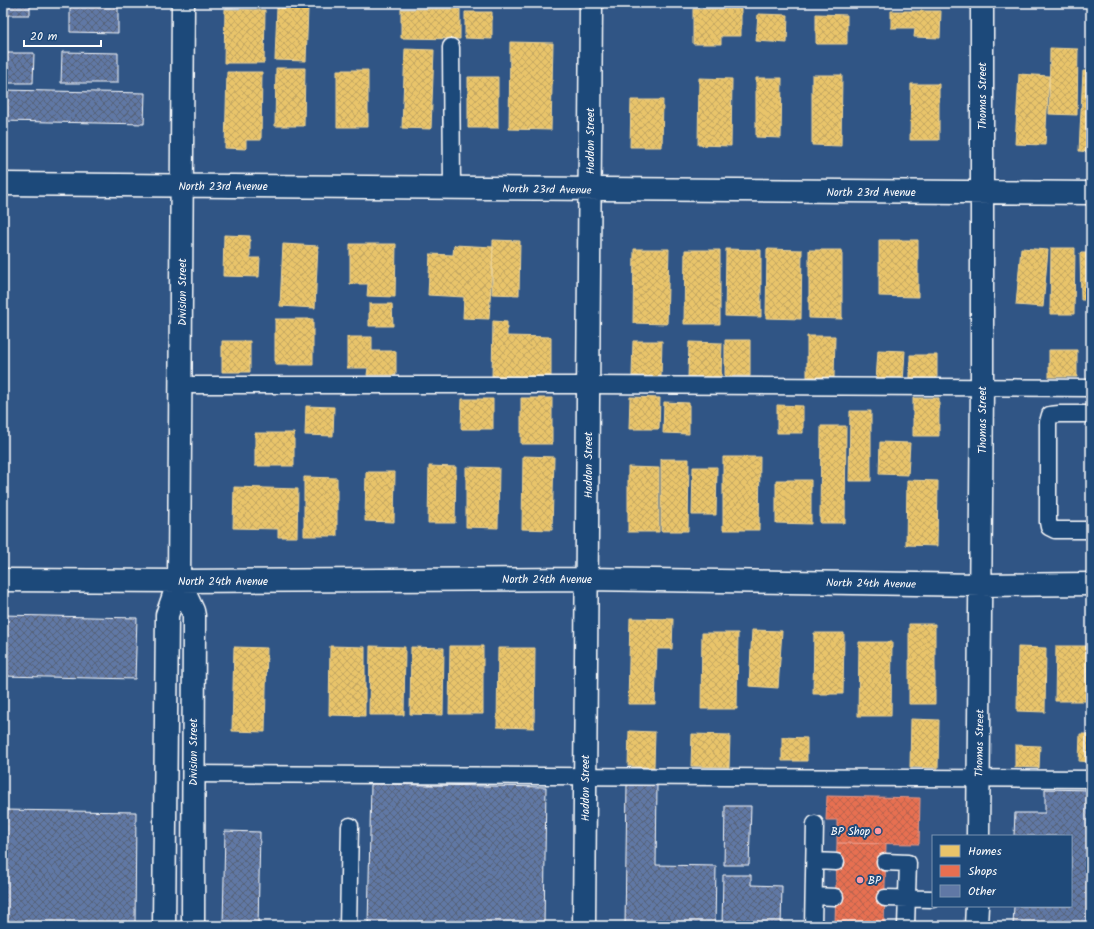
<svg xmlns="http://www.w3.org/2000/svg" width="1094" height="929" viewBox="0 0 1094 929" font-family="Kalam,sans-serif">
<style>
.homes{fill:url(#homes-cross-hatch);stroke:#f0d697}
.shops{fill:url(#shops-cross-hatch);stroke:#ee9a85}
.building{fill:url(#building-cross-hatch);stroke:#fff}
.lines{fill:none;stroke-linecap:round;stroke-linejoin:round}
.service-casing{stroke:#fff;stroke-width:19}
.minor-casing{stroke:#fff;stroke-width:25}
.service{stroke:#1f4a7a;stroke-width:16}
.minor{stroke:#1f4a7a;stroke-width:22}
.poi-dot{fill:#ff9aa2;stroke:#1f4a7a;stroke-width:1.5}
.labels{text-anchor:middle;stroke-width:4;stroke-linejoin:round;paint-order:stroke}
.street-label{font-size:11px;fill:#fff;stroke:#1f4a7a}
.poi-label{font-size:11px;fill:#fff;stroke:#1f4a7a;text-anchor:end}
</style>
<defs>
<pattern id="homes-cross-hatch" width="8" height="8" patternUnits="userSpaceOnUse"><rect width="8" height="8" fill="#e9c46a"/><path d="M0 0l8 8M0 8l8-8" fill="none" stroke="#c2a662"/></pattern>
<pattern id="shops-cross-hatch" width="8" height="8" patternUnits="userSpaceOnUse"><rect width="8" height="8" fill="#e76f51"/><path d="M0 0l8 8M0 8l8-8" fill="none" stroke="#b86450"/></pattern>
<pattern id="building-cross-hatch" width="8" height="8" patternUnits="userSpaceOnUse"><rect width="8" height="8" fill="#6078a5"/><path d="M0 0l8 8M0 8l8-8" fill="none" stroke="#566278"/></pattern>
</defs>
<rect width="100%" height="100%" fill="#305585"/>
<filter id="ink" filterUnits="userSpaceOnUse"><feTurbulence type="fractalNoise" baseFrequency=".025" numOctaves="2"/><feDisplacementMap in="SourceGraphic" scale="8" xChannelSelector="R" yChannelSelector="G"/><feConvolveMatrix kernelMatrix="1 2 1 2 8 2 1 2 1" color-interpolation-filters="sRGB"/></filter>
<g filter="url(#ink)">
<path class="homes" d="M 277,7 L 308,9 L 306,61 L 275,60 Z
M 225,9 L 265,10 L 264,63 L 224,63 Z
M 401,9 L 460,9 L 460,39 L 401,38 Z
M 693,9 L 741,9 L 741,36 L 721,36 L 721,44 L 693,44 Z
M 891,11 L 941,11 L 940,38 L 914,37 L 915,28 L 891,28 Z
M 465,12 L 492,12 L 492,39 L 465,38 Z
M 758,14 L 788,15 L 787,43 L 756,41 Z
M 816,14 L 847,15 L 847,44 L 816,44 Z
M 510,42 L 553,43 L 551,130 L 509,129 Z
M 1050,48 L 1078,49 L 1077,115 L 1049,114 Z
M 405,49 L 434,50 L 431,129 L 402,128 Z
M 276,68 L 305,68 L 304,126 L 275,126 Z
M 337,70 L 368,70 L 368,127 L 337,127 Z
M 1083,71 L 1091,71 L 1091,152 L 1079,151 Z
M 227,72 L 262,72 L 261,140 L 246,140 L 246,149 L 225,148 Z
M 1019,74 L 1049,76 L 1045,145 L 1015,144 Z
M 812,75 L 842,75 L 841,146 L 812,145 Z
M 468,77 L 498,77 L 498,128 L 468,128 Z
M 699,78 L 732,79 L 731,146 L 698,145 Z
M 756,78 L 782,78 L 781,138 L 756,137 Z
M 911,84 L 939,84 L 939,140 L 910,140 Z
M 631,100 L 663,100 L 662,147 L 630,147 Z
M 224,235 L 250,236 L 250,258 L 260,258 L 259,277 L 223,276 Z
M 493,240 L 520,241 L 519,295 L 492,294 Z
M 879,240 L 918,240 L 918,297 L 879,296 Z
M 283,244 L 318,246 L 315,308 L 280,306 Z
M 350,244 L 396,244 L 395,297 L 367,296 L 368,284 L 350,284 Z
M 454,245 L 493,247 L 489,319 L 463,318 L 464,297 L 428,295 L 430,254 L 453,255 Z
M 1021,248 L 1048,250 L 1043,307 L 1016,305 Z
M 1051,248 L 1075,248 L 1074,314 L 1050,314 Z
M 634,249 L 669,249 L 667,324 L 633,323 Z
M 726,249 L 761,250 L 761,317 L 725,316 Z
M 767,249 L 802,250 L 801,319 L 766,318 Z
M 685,250 L 720,250 L 720,324 L 684,324 Z
M 809,250 L 842,250 L 842,319 L 809,318 Z
M 1080,253 L 1091,253 L 1091,300 L 1081,300 Z
M 369,304 L 392,304 L 393,326 L 369,326 Z
M 275,319 L 313,319 L 313,365 L 275,365 Z
M 493,321 L 507,322 L 507,336 L 551,337 L 551,379 L 492,378 Z
M 807,336 L 835,336 L 834,377 L 807,377 Z
M 347,337 L 372,337 L 372,351 L 396,351 L 396,375 L 367,375 L 368,368 L 347,368 Z
M 725,340 L 750,340 L 750,376 L 725,376 Z
M 222,341 L 250,341 L 250,372 L 222,372 Z
M 633,341 L 662,341 L 661,377 L 632,376 Z
M 689,342 L 722,343 L 721,378 L 688,377 Z
M 878,350 L 905,351 L 903,383 L 876,381 Z
M 1049,350 L 1077,350 L 1077,377 L 1049,377 Z
M 910,355 L 937,355 L 937,381 L 910,381 Z
M 630,397 L 660,398 L 659,429 L 629,429 Z
M 521,398 L 552,398 L 552,444 L 521,444 Z
M 913,398 L 939,398 L 939,436 L 913,436 Z
M 462,399 L 493,399 L 493,429 L 461,429 Z
M 664,402 L 689,403 L 689,434 L 663,433 Z
M 777,405 L 803,406 L 803,433 L 777,433 Z
M 306,406 L 334,407 L 333,436 L 305,435 Z
M 850,411 L 871,411 L 871,481 L 849,481 Z
M 821,426 L 846,426 L 845,523 L 820,523 Z
M 255,433 L 294,433 L 294,466 L 255,466 Z
M 880,442 L 910,443 L 908,475 L 879,474 Z
M 523,456 L 554,457 L 552,530 L 522,529 Z
M 723,457 L 760,457 L 759,530 L 723,530 Z
M 661,459 L 689,459 L 688,531 L 661,531 Z
M 429,466 L 456,467 L 455,523 L 428,523 Z
M 466,467 L 499,468 L 498,528 L 466,527 Z
M 628,467 L 659,468 L 659,532 L 628,532 Z
M 693,467 L 717,467 L 716,515 L 692,515 Z
M 366,472 L 395,472 L 394,522 L 365,521 Z
M 304,477 L 337,478 L 337,536 L 304,536 Z
M 776,480 L 811,480 L 811,524 L 776,523 Z
M 907,480 L 938,481 L 937,546 L 906,545 Z
M 234,487 L 298,489 L 297,537 L 278,537 L 278,529 L 233,528 Z
M 630,618 L 673,619 L 672,649 L 657,649 L 655,704 L 628,704 Z
M 909,624 L 935,624 L 935,704 L 909,704 Z
M 752,630 L 782,631 L 778,688 L 749,686 Z
M 702,633 L 738,633 L 737,709 L 701,709 Z
M 814,633 L 844,633 L 843,694 L 813,694 Z
M 859,642 L 892,642 L 891,716 L 858,716 Z
M 330,646 L 365,647 L 365,716 L 329,715 Z
M 370,646 L 405,647 L 404,715 L 369,715 Z
M 450,646 L 483,646 L 483,714 L 449,714 Z
M 1056,646 L 1091,646 L 1091,701 L 1055,701 Z
M 234,647 L 267,648 L 265,732 L 232,731 Z
M 411,647 L 444,648 L 443,715 L 410,714 Z
M 1018,647 L 1046,648 L 1045,712 L 1017,711 Z
M 498,648 L 535,648 L 534,728 L 497,727 Z
M 911,719 L 939,720 L 938,768 L 910,767 Z
M 629,731 L 655,732 L 654,767 L 628,766 Z
M 692,734 L 730,735 L 729,767 L 691,766 Z
M 1080,734 L 1091,734 L 1091,762 L 1079,761 Z
M 782,737 L 807,738 L 807,761 L 782,761 Z
M 1015,745 L 1040,746 L 1039,768 L 1015,767 Z"/>
<path class="shops" d="M 827,796 L 920,798 L 919,844 L 837,843 L 837,820 L 826,820 Z
M 837,843 L 886,844 L 884,925 L 835,924 Z"/>
<path class="building" d="M 3,3 L 30,3 L 30,15 L 3,15 Z
M 70,3 L 118,3 L 118,33 L 70,32 Z
M 62,52 L 118,53 L 118,83 L 61,83 Z
M 3,53 L 34,53 L 33,83 L 3,83 Z
M 3,90 L 145,93 L 144,124 L 3,121 Z
M 3,615 L 137,618 L 135,679 L 3,676 Z
M 371,784 L 546,787 L 544,926 L 368,926 Z
M 627,784 L 657,785 L 656,865 L 716,866 L 715,926 L 625,926 Z
M 1045,789 L 1091,790 L 1091,926 L 1013,926 L 1014,906 L 1071,906 L 1071,836 L 1014,836 L 1015,813 L 1045,813 Z
M 725,806 L 751,806 L 749,865 L 724,865 Z
M 3,810 L 136,812 L 135,926 L 3,926 Z
M 225,831 L 260,832 L 258,926 L 223,925 Z
M 723,875 L 751,875 L 751,885 L 782,886 L 781,926 L 722,926 Z"/>
<g class="lines">
<defs>
<path id="service" d="M 451,47 L 452,188
M 182,385 L 588,385 L 1091,388
M 1091,414 L 1059,414 L 1050,415 L 1048,422 L 1048,522 L 1049,527 L 1055,530 L 1091,530
M 193,774 L 1091,779
M 815,861 L 836,862
M 885,862 L 908,863 L 906,926
M 814,896 L 835,897
M 885,898 L 933,899
M 348,926 L 350,826
M 813,926 L 815,824"/>
<path id="minor" d="M 3,184 L 1091,193
M 3,580 L 179,581 L 587,579 L 981,585 L 1091,584
M 179,581 L 193,611 L 194,616 L 193,926
M 978,836 L 982,388 L 982,3
M 164,926 L 167,615 L 179,581 L 183,3
M 584,926 L 591,3
M 976,926 L 977,906"/>
</defs>
<use href="#service" class="service-casing"/>
<use href="#minor" class="minor-casing"/>
<use href="#service" class="service"/>
<use href="#minor" class="minor"/>
</g>
</g>
<g class="poi-dot">
<circle cx="878" cy="831" r="4"/>
<circle cx="860" cy="880" r="4"/>
</g>
<g class="labels">
<g class="street-label">
<text transform="translate(982 96) rotate(-90)" y="4">Thomas Street</text>
<text transform="translate(590 141) rotate(-90)" y="4">Haddon Street</text>
<text x="223" y="190">North 23rd Avenue</text>
<text transform="translate(547 189) rotate(1)" y="4">North 23rd Avenue</text>
<text x="871" y="196">North 23rd Avenue</text>
<text transform="translate(182 292) rotate(-90)" y="4">Division Street</text>
<text transform="translate(982 420) rotate(-90)" y="4">Thomas Street</text>
<text transform="translate(588 465) rotate(-90)" y="4">Haddon Street</text>
<text x="547" y="583">North 24th Avenue</text>
<text x="223" y="585">North 24th Avenue</text>
<text transform="translate(871 583) rotate(1)" y="4">North 24th Avenue</text>
<text transform="translate(979 743) rotate(-89)" y="4">Thomas Street</text>
<text transform="translate(193 752) rotate(-90)" y="4">Division Street</text>
<text transform="translate(585 788) rotate(-90)" y="4">Haddon Street</text>
</g>
<g class="poi-label">
<text x="870" y="835">BP Shop</text>
<text x="868" y="884" text-anchor="start">BP</text>
</g>
</g>
<rect width="1094" height="929" fill="none" stroke="#1f4a7a" stroke-width="16"/>
<rect x="8" y="8" width="1078" height="913" fill="none" stroke="#fff" stroke-width="1.5" filter="url(#ink)"/>
<rect x="932" y="835" width="140" height="72" fill="#1f4a7a" stroke="#7992af"/>
<rect x="940" y="845" width="20" height="12" fill="#e9c46a" stroke="#7992af"/>
<text x="968" y="855" font-size="12" fill="#ffffff">Homes</text>
<rect x="940" y="865" width="20" height="12" fill="#e76f51" stroke="#7992af"/>
<text x="968" y="875" font-size="12" fill="#ffffff">Shops</text>
<rect x="940" y="885" width="20" height="12" fill="#6078a5" stroke="#7992af"/>
<text x="968" y="895" font-size="12" fill="#ffffff">Other</text>
<path d="M24 40v6h77v-6" fill="none" stroke="#ffffff" stroke-width="2"/>
<text x="30" y="40" font-size="12" fill="#ffffff" stroke="#1f4a7a" stroke-width="3" paint-order="stroke">20 m</text>
</svg>
